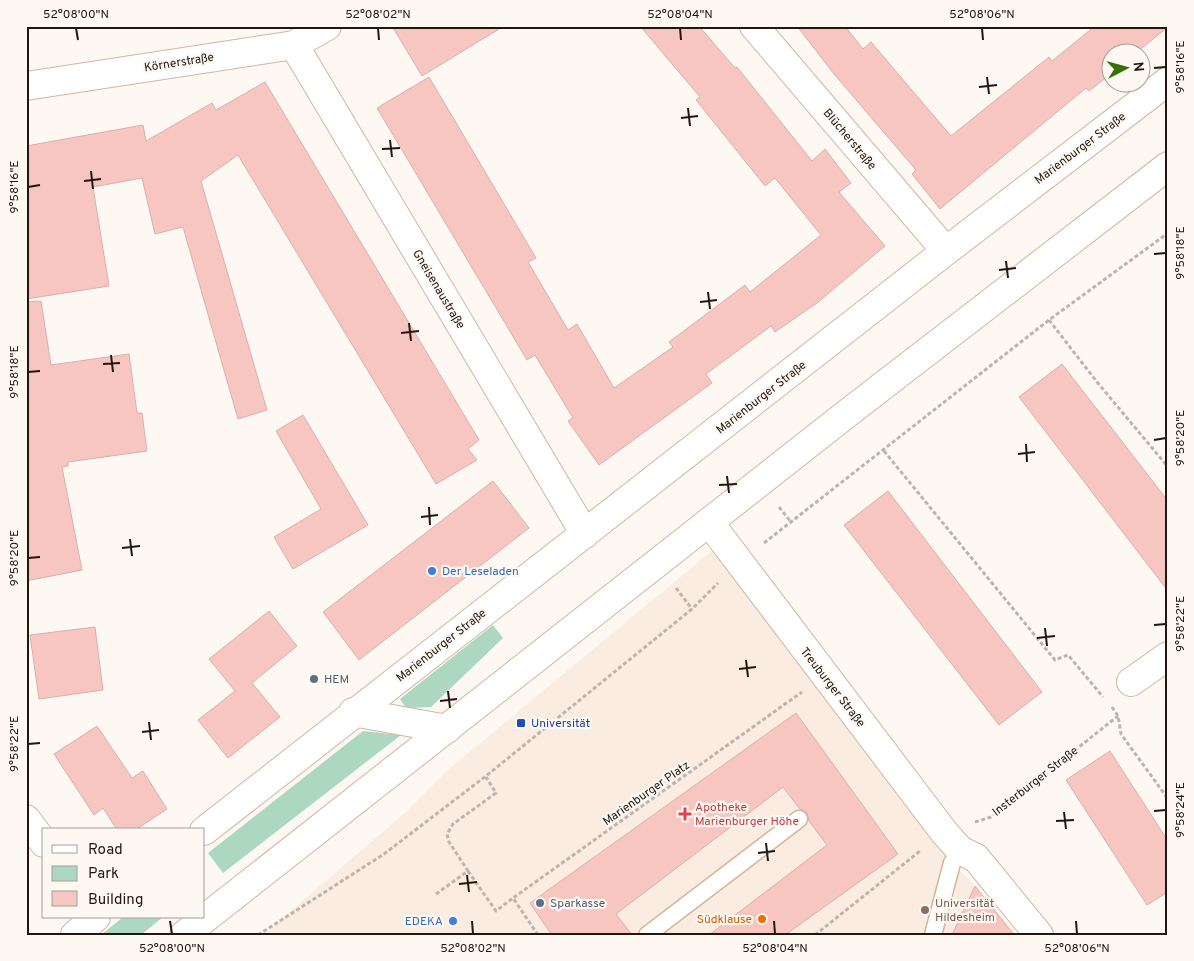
<svg xmlns="http://www.w3.org/2000/svg" width="1194" height="961" viewBox="0 0 1194 961" font-family="Overpass,sans-serif">
<style>
.built{fill:#faece0}
.green{fill:#add8c0}
.building{fill:#f7c6c1;stroke:#d8b0ad}
.lines{fill:none;stroke-linecap:round;stroke-linejoin:round}
.service-casing{stroke:#d3b69e;stroke-width:19}
.minor-casing{stroke:#d3b69e;stroke-width:30}
.secondary-casing{stroke:#d3b69e;stroke-width:30}
.path{stroke:#bcb4ae;stroke-width:3;stroke-dasharray:4 2.5;stroke-linecap:butt}
.service{stroke:#fff;stroke-width:16}
.minor{stroke:#fff;stroke-width:28}
.secondary{stroke:#fff;stroke-width:28}
.ticks{fill:none;stroke:#21170e;stroke-width:2}
.shop-dot{fill:#3f7fe0;stroke:#fef8f3;stroke-width:2}
.service-dot{fill:#5c6f8a;stroke:#fef8f3;stroke-width:2}
.transit-dot{fill:#1a4fb4;stroke:#fef8f3;stroke-width:2}
.health-dot{fill:#e0444e;stroke:#fef8f3;stroke-width:2}
.education-dot{fill:#8d6e63;stroke:#fef8f3;stroke-width:2}
.food-dot{fill:#e8710a;stroke:#fef8f3;stroke-width:2}
.labels{text-anchor:middle;stroke-width:4.5;stroke-linejoin:round;paint-order:stroke}
.street-label{font-size:12px;fill:#21170e;stroke:#fef8f3}
.shop-label{font-size:12px;fill:#366cbe;stroke:#fef8f3;text-anchor:start}
.service-label{font-size:12px;fill:#4e5e75;stroke:#fef8f3;text-anchor:start}
.transit-label{font-size:12px;fill:#164399;stroke:#fef8f3;text-anchor:start}
.health-label{font-size:12px;fill:#be3a42;stroke:#fef8f3;text-anchor:start}
.education-label{font-size:12px;fill:#785e54;stroke:#fef8f3;text-anchor:start}
.food-label{font-size:12px;fill:#c56008;stroke:#fef8f3;text-anchor:end}
.neatline{fill:none;stroke:#21170e;stroke-width:2}
.ticks-label{font-size:12px;text-anchor:middle;fill:#21170e}
</style>
<rect width="100%" height="100%" fill="#fef8f3"/>
<path class="built" d="M 719,545 L 938,848 L 975,886 L 1017,935 L 263,935 L 407,811 L 449,769 Z"/>
<path class="green" d="M 493,625 L 503,638 L 431,707 L 406,708 L 400,699 Z
M 363,731 L 401,735 L 223,873 L 208,853 Z
M 123,917 L 163,917 L 141,935 L 101,935 Z"/>
<path class="building" d="M 392,26 L 504,26 L 422,76 Z
M 640,26 L 699,26 L 735,68 L 737,67 L 812,161 L 825,149 L 851,183 L 839,192 L 885,246 L 817,303 L 775,332 L 771,326 L 706,374 L 712,383 L 599,465 L 568,421 L 573,418 L 535,355 L 527,360 L 377,108 L 429,77 L 536,258 L 528,262 L 568,330 L 577,324 L 614,388 L 673,347 L 669,342 L 745,285 L 750,292 L 821,235 L 775,178 L 765,186 L 696,100 L 700,97 Z
M 797,26 L 845,26 L 863,49 L 871,42 L 951,136 L 1049,57 L 1052,61 L 1095,26 L 1168,27 L 1137,52 L 1112,52 L 1112,73 L 1089,91 L 1086,88 L 940,209 L 912,174 L 916,170 L 834,74 Z
M 265,82 L 479,440 L 468,449 L 477,460 L 436,484 L 238,155 L 201,181 L 267,410 L 238,419 L 183,227 L 155,234 L 142,178 L 93,187 L 109,286 L 26,299 L 26,146 L 143,125 L 146,141 L 212,103 L 216,110 Z
M 41,301 L 51,365 L 129,354 L 137,413 L 142,413 L 147,451 L 68,462 L 68,466 L 62,467 L 82,570 L 26,581 L 26,302 Z
M 1062,364 L 1168,501 L 1168,591 L 1019,397 Z
M 303,415 L 368,525 L 293,569 L 274,537 L 321,509 L 276,431 Z
M 493,481 L 529,528 L 359,660 L 323,612 Z
M 888,491 L 1042,692 L 999,725 L 844,525 Z
M 269,611 L 297,646 L 252,683 L 280,717 L 228,758 L 198,720 L 235,691 L 209,659 Z
M 95,627 L 103,690 L 39,699 L 30,635 Z
M 796,713 L 898,854 L 785,935 L 709,935 L 827,845 L 809,821 L 807,813 L 800,809 L 783,787 L 616,914 L 632,935 L 552,935 L 530,903 Z
M 97,726 L 132,778 L 143,771 L 167,809 L 135,830 L 117,830 L 103,808 L 94,815 L 54,754 Z
M 1110,751 L 1168,841 L 1168,892 L 1147,905 L 1066,780 Z
M 975,886 L 1014,935 L 952,935 Z"/>
<g class="lines">
<defs>
<path id="service" d="M 647,935 L 799,819
M 933,935 L 952,863 L 960,850"/>
<path id="minor" d="M 754,26 L 946,251
M 294,45 L 585,534
M 26,86 L 294,45 L 327,26
M 709,522 L 944,832 L 960,850 L 976,858 L 1039,935
M 1131,682 L 1168,656
M 353,712 L 447,729
M 26,819 L 44,843
M 204,831 L 946,251 L 1168,81
M 75,935 L 96,917"/>
<path id="secondary" d="M 184,935 L 849,412 L 1168,166"/>
</defs>
<use href="#service" class="service-casing"/>
<use href="#minor" class="minor-casing"/>
<use href="#secondary" class="secondary-casing"/>
<path class="path" d="M 1049,320 L 1097,382 L 1168,467
M 884,451 L 1055,660 L 1068,655 L 1103,697
M 779,507 L 791,522
M 764,543 L 1049,320 L 1168,233
M 676,588 L 692,609
M 1112,707 L 1118,716 L 1121,734 L 1168,799
M 975,822 L 991,817 L 1118,716
M 468,871 L 496,911 L 513,898
M 436,894 L 468,871 L 449,842 L 447,834 L 453,824 L 496,793 L 486,777
M 258,935 L 384,854 L 486,776 L 692,609 L 718,583
M 538,935 L 513,898 L 802,692
M 815,935 L 920,851"/>
<use href="#service" class="service"/>
<use href="#minor" class="minor"/>
<use href="#secondary" class="secondary"/>
</g>
<path class="ticks" d="M 76,28 L 78,40M 378,28 L 379,40M 680,28 L 681,40M 982,28 L 983,40M 1154,68 L 1166,67M 987,77 L 989,94M 979,87 L 997,85M 688,108 L 690,126M 681,118 L 698,116M 390,140 L 392,157M 382,149 L 400,148M 91,171 L 93,189M 84,181 L 101,179M 28,187 L 40,185M 1154,254 L 1166,253M 1006,261 L 1008,278M 999,270 L 1016,268M 708,292 L 710,309M 700,302 L 717,300M 409,323 L 411,341M 401,333 L 419,331M 111,355 L 113,372M 103,364 L 120,363M 28,372 L 40,371M 1154,440 L 1166,438M 1026,444 L 1027,462M 1018,454 L 1035,452M 727,476 L 729,493M 719,485 L 737,484M 429,507 L 430,525M 421,517 L 438,515M 130,539 L 132,556M 122,548 L 140,546M 28,558 L 40,557M 1154,625 L 1166,624M 1045,628 L 1047,646M 1037,638 L 1055,636M 746,660 L 748,677M 739,669 L 756,667M 448,691 L 450,708M 440,701 L 457,699M 149,722 L 151,740M 142,732 L 159,730M 28,744 L 40,743M 1154,811 L 1166,810M 1064,812 L 1066,829M 1056,821 L 1074,820M 766,843 L 768,861M 758,853 L 775,851M 467,875 L 469,892M 459,884 L 477,882M 170,921 L 172,934M 472,921 L 473,934M 774,921 L 775,934M 1076,921 L 1077,934"/>
<g class="shop-dot">
<circle cx="432" cy="571" r="5"/>
<circle cx="453" cy="921" r="5"/>
</g>
<g class="service-dot">
<circle cx="314" cy="679" r="5"/>
<circle cx="540" cy="903" r="5"/>
</g>
<rect class="transit-dot" x="516" y="718" width="10" height="10" rx="2.5"/>
<path class="health-dot" d="M682.5 806.5h5v5h5v5h-5v5h-5v-5h-5v-5h5z"/>
<circle class="education-dot" cx="925" cy="910" r="5"/>
<circle class="food-dot" cx="762" cy="919" r="5"/>
<g class="labels">
<g class="street-label">
<text transform="translate(179 62) rotate(-9)" y="4">Körnerstraße</text>
<text transform="translate(850 139) rotate(50)" y="4">Blücherstraße</text>
<text transform="translate(1080 148) rotate(-37)" y="4">Marienburger Straße</text>
<text transform="translate(439 289) rotate(59)" y="4">Gneisenaustraße</text>
<text transform="translate(761 397) rotate(-38)" y="4">Marienburger Straße</text>
<text transform="translate(441 645) rotate(-38)" y="4">Marienburger Straße</text>
<text transform="translate(833 687) rotate(52)" y="4">Treuburger Straße</text>
<text transform="translate(1035 781) rotate(-38)" y="4">Insterburger Straße</text>
<text transform="translate(646 793) rotate(-35)" y="4">Marienburger Platz</text>
</g>
<g class="shop-label">
<text x="442" y="575">Der Leseladen</text>
<text x="443" y="925" text-anchor="end">EDEKA</text>
</g>
<g class="service-label">
<text x="324" y="683">HEM</text>
<text x="550" y="907">Sparkasse</text>
</g>
<g class="transit-label">
<text x="531" y="727">Universität</text>
</g>
<g class="health-label">
<text x="695" y="811">Apotheke<tspan x="695" dy="14">Marienburger Höhe</tspan></text>
</g>
<g class="education-label">
<text x="935" y="907">Universität<tspan x="935" dy="14">Hildesheim</tspan></text>
</g>
<g class="food-label">
<text x="752" y="923">Südklause</text>
</g>
</g>
<rect width="1194" height="961" fill="none" stroke="#fef8f3" stroke-width="55"/>
<rect x="42" y="828" width="162" height="90" fill="#fef8f3" stroke="#a69e97"/>
<rect x="52" y="845" width="25" height="8" fill="#ffffff" stroke="#a69e97"/>
<text x="88" y="854" font-size="15" fill="#21170e">Road</text>
<rect x="52" y="866" width="25" height="15" fill="#add8c0" stroke="#a69e97"/>
<text x="88" y="878" font-size="15" fill="#21170e">Park</text>
<rect x="52" y="891" width="25" height="15" fill="#f7c6c1" stroke="#a69e97"/>
<text x="88" y="904" font-size="15" fill="#21170e">Building</text>
<g transform="translate(1126 68) rotate(84)"><circle r="24" fill="#fef8f3" stroke="#a69e97"/>
<path d="M0-4L9 19L0 12L-9 19Z" fill="#357206"/>
<text y="-8" font-size="14" font-weight="bold" text-anchor="middle" fill="#21170e">N</text>
</g>
<rect x="28" y="28" width="1138" height="906" class="neatline"/>
<g class="ticks-label">
<text x="76" y="18">52°08'00"N</text>
<text x="378" y="18">52°08'02"N</text>
<text x="680" y="18">52°08'04"N</text>
<text x="982" y="18">52°08'06"N</text>
<text transform="translate(1180 67) rotate(-90)" y="4">9°58'16"E</text>
<text transform="translate(14 187) rotate(-90)" y="4">9°58'16"E</text>
<text transform="translate(1180 253) rotate(-90)" y="4">9°58'18"E</text>
<text transform="translate(14 372) rotate(-90)" y="4">9°58'18"E</text>
<text transform="translate(1180 438) rotate(-90)" y="4">9°58'20"E</text>
<text transform="translate(14 558) rotate(-90)" y="4">9°58'20"E</text>
<text transform="translate(1180 624) rotate(-90)" y="4">9°58'22"E</text>
<text transform="translate(14 744) rotate(-90)" y="4">9°58'22"E</text>
<text transform="translate(1180 810) rotate(-90)" y="4">9°58'24"E</text>
<text x="172" y="952">52°08'00"N</text>
<text x="473" y="952">52°08'02"N</text>
<text x="775" y="952">52°08'04"N</text>
<text x="1077" y="952">52°08'06"N</text>
</g>
</svg>
